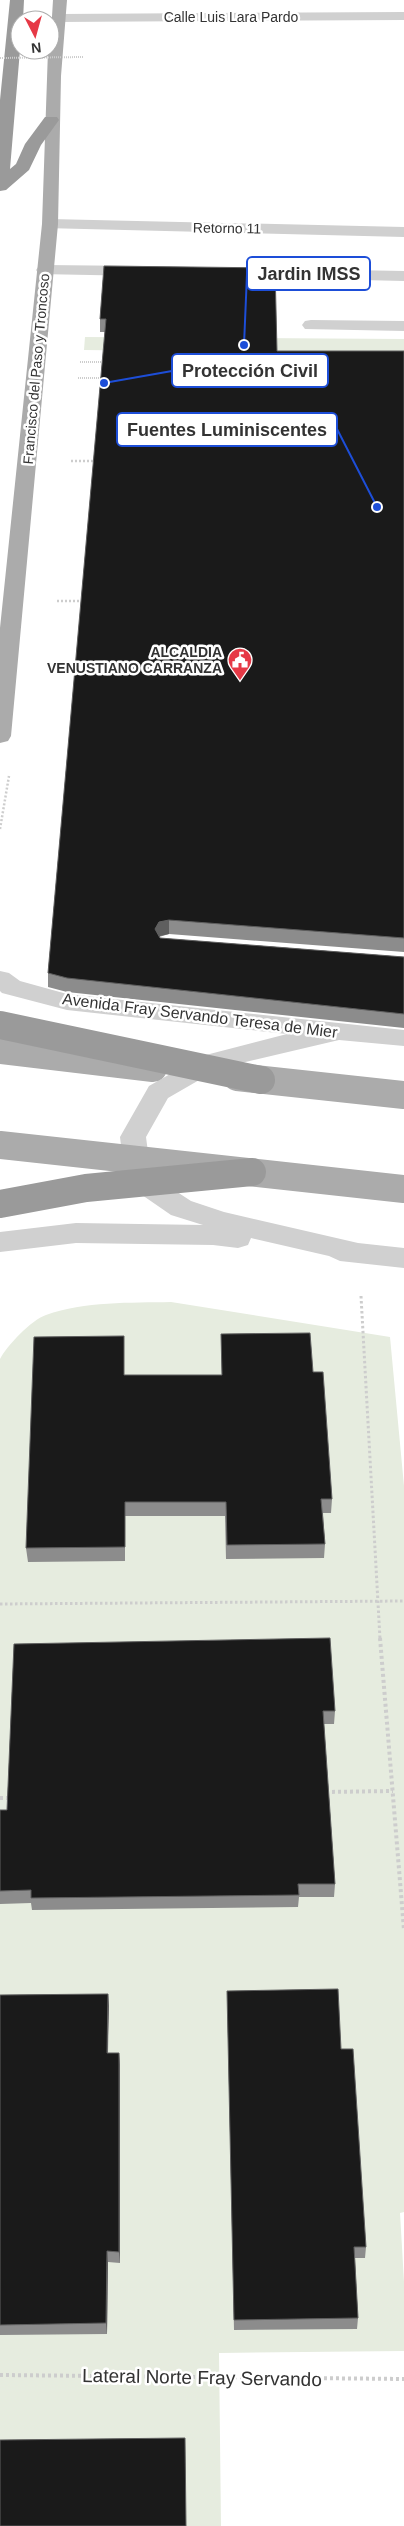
<svg xmlns="http://www.w3.org/2000/svg" width="404" height="2526" viewBox="0 0 404 2526" font-family="Arial,sans-serif">
<style>
.green{fill:#e6ecdf}
.lines{fill:none;stroke-linecap:round;stroke-linejoin:round}
.path-far3{stroke:#cdcdcd;stroke-width:2;stroke-dasharray:1 1;stroke-linecap:butt}
.path-far2{stroke:#cdcdcd;stroke-width:2.5;stroke-dasharray:2 2;stroke-linecap:butt}
.path-far1{stroke:#cdcdcd;stroke-width:3;stroke-dasharray:2.5 2.5;stroke-linecap:butt}
.path{stroke:#cdcdcd;stroke-width:4;stroke-dasharray:3 3;stroke-linecap:butt}
.minor{fill:#d0d0d0;fill-rule:evenodd}
.major{fill:#ababab;fill-rule:evenodd}
.highway{fill:#9a9a9a;fill-rule:evenodd}
.path-bridge{stroke:#cdcdcd;stroke-width:2;stroke-dasharray:1 1;stroke-linecap:butt}
.major-bridge{stroke:#ababab;stroke-width:28}
.highway-bridge{stroke:#9a9a9a;stroke-width:28}
.wall{fill:#8c8c8c}
.shaded-wall{fill:#5f5f5f}
.building{fill:#1a1a1a;stroke:#5f5f5f}
.labels{text-anchor:middle;stroke-width:5;stroke-linejoin:round;paint-order:stroke}
.far-street-label{font-size:14px;fill:#333;stroke:#fff}
.far-poi-label{font-size:14px;font-weight:bold;fill:#333;stroke:#fff;text-anchor:end}
.street-label{font-size:16px;fill:#333;stroke:#fff}
.near-street-label{font-size:19px;fill:#333;stroke:#fff}
.leader{fill:none;stroke:#1d4ed8;stroke-width:2}
.callout-dot{fill:#1d4ed8;stroke:#fff;stroke-width:2}
.callout{fill:#fff;stroke:#1d4ed8;stroke-width:2}
.callout-label{font-size:18px;text-anchor:middle;font-weight:bold;fill:#333}
</style>
<rect width="100%" height="100%" fill="#fff"/>
<path class="green" d="M 85,337 L 404,339 L 404,354 L 84,350 Z
M 171,1302 L 390,1337 L 404,1486 L 404,2212 L 400,2213 L 404,2282 L 404,2351 L 219,2353 L 221,2526 L 0,2526 L 0,1359 C 7,1346 31,1320 46,1315 C 85,1301 130,1303 171,1302 Z"/>
<g class="lines">
<path class="path-far3" d="M 80,362 L 106,362
M 78,378 L 103,378"/>
<path class="path-far2" d="M 71,461 L 97,461
M 57,601 L 83,601
M 0,829 L 9,776"/>
<path class="path-far1" d="M 361,1296 L 380,1639
M 0,1604 L 404,1601"/>
<path class="path" d="M 380,1638 L 404,1930
M 326,1792 L 393,1791
M 0,1798 L 10,1798
M 0,2375 L 404,2379"/>
<path class="minor" d="M 404,12 L 404,20 L 59,22 L 52,18 L 59,14 Z
M 50,219 L 404,227 L 404,237 L 44,228 L 42,224 L 44,220 Z
M 45,265 L 141,266 L 147,267 L 150,271 L 147,275 L 141,276 L 39,274 L 36,270 L 39,266 Z
M 237,268 L 404,271 L 404,281 L 231,277 L 228,273 L 231,269 Z
M 311,320 L 404,321 L 404,331 L 305,329 L 302,325 L 305,321 Z
M 0,971 L 9,973 L 20,981 L 67,994 L 404,1030 L 404,1046 L 339,1040 L 220,1068 L 168,1098 L 146,1137 L 151,1175 L 191,1201 L 224,1212 L 358,1243 L 404,1248 L 404,1268 L 340,1261 L 329,1256 L 251,1238 L 248,1245 L 238,1248 L 213,1245 L 76,1243 L 0,1252 L 0,1232 L 76,1223 L 203,1225 L 171,1215 L 129,1186 L 125,1179 L 120,1137 L 149,1086 L 202,1056 L 287,1034 L 67,1010 L 2,993 L 0,991 Z"/>
<path class="major" d="M 53,0 L 67,0 L 61,76 L 58,224 L 11,736 L 8,741 L 0,743 L 0,628 L 42,224 L 48,50 L 50,50 Z"/>
<path class="highway" d="M 10,0 L 24,0 L 23,20 L 20,20 L 20,50 L 10,169 L 16,164 L 25,144 L 45,117 L 57,117 L 59,120 L 41,145 L 29,170 L 6,190 L 0,191 L 0,100 Z"/>
<path class="path-bridge" d="M 0,58 L 83,57"/>
<path class="major-bridge" d="M 0,1050 L 153,1068
M 237,1077 L 404,1095
M 0,1145 L 404,1189"/>
<path class="highway-bridge" d="M 0,1025 L 261,1080
M 0,1204 L 86,1188 L 252,1172"/>
</g>
<path class="wall" d="M 104,266 L 277,351 L 404,351 L 404,952 L 169,934 L 159,937 L 160,938 L 404,957 L 404,1028 L 67,992 L 48,987 L 48,973 L 105,332 L 100,332 L 100,319 Z
M 221,1334 L 313,1372 L 332,1499 L 331,1513 L 323,1513 L 325,1544 L 324,1558 L 226,1559 L 225,1516 L 125,1516 L 125,1561 L 28,1562 L 26,1548 L 125,1375 L 222,1375 Z
M 14,1644 L 335,1711 L 334,1724 L 324,1724 L 335,1884 L 334,1897 L 299,1897 L 298,1907 L 32,1910 L 31,1903 L 0,1904 L 0,1810 L 7,1810 Z
M 227,1991 L 341,2049 L 366,2247 L 365,2258 L 355,2258 L 358,2318 L 357,2329 L 234,2330 Z
M 108,1994 L 109,2006 L 108,2053 L 119,2053 L 120,2065 L 120,2263 L 108,2262 L 107,2334 L 0,2335 L 0,1995 Z"/>
<path class="shaded-wall" d="M 169,920 L 169,934 L 160,936 L 155,943 L 155,929 L 159,922 Z
M 108,1994 L 109,2006 L 107,2065 L 107,2053 Z
M 119,2053 L 120,2065 L 120,2263 L 119,2252 Z
M 107,2251 L 108,2262 L 107,2334 L 106,2323 Z"/>
<path class="building" d="M 104,266 L 275,268 L 277,351 L 404,351 L 404,938 L 169,920 L 159,922 L 155,929 L 160,938 L 404,957 L 404,1014 L 67,978 L 48,973 L 106,319 L 100,319 Z
M 310,1333 L 313,1372 L 323,1372 L 332,1499 L 321,1499 L 325,1544 L 227,1545 L 226,1502 L 125,1502 L 125,1547 L 26,1548 L 34,1337 L 124,1336 L 124,1375 L 222,1375 L 221,1334 Z
M 330,1638 L 335,1711 L 323,1711 L 335,1884 L 298,1884 L 299,1895 L 31,1898 L 31,1890 L 0,1891 L 0,1810 L 7,1810 L 14,1644 Z
M 338,1989 L 341,2049 L 353,2049 L 366,2247 L 354,2247 L 358,2318 L 234,2320 L 227,1991 Z
M 108,1994 L 107,2053 L 119,2053 L 119,2252 L 107,2251 L 106,2323 L 0,2325 L 0,1995 Z
M 185,2438 L 186,2526 L 0,2526 L 0,2440 Z"/>
<defs>
<symbol id="civic-pin" viewBox="-11 -11 22 30"><path d="M0 17L-7.5 6A9.5 9.5 0 1 1 7.5 6Z" fill="#e63946" stroke="#fff"/><path d="M-.6-6.5H3V-4.5H.6V-3L4-1V1h2V6H-6V1h2V-1L-.6-3ZM-1.2 2.5V6h2.4V2.5Z" fill="#fff"/></symbol>
</defs>
<g fill-rule="evenodd">
<use href="#civic-pin" x="226" y="646" width="28" height="38"/>
</g>
<g class="labels">
<g class="far-street-label">
<text x="231" y="22">Calle Luis Lara Pardo</text>
<text transform="translate(227 228) rotate(1)" y="5">Retorno 11</text>
<text transform="translate(36 369) rotate(-85)" y="5">Francisco del Paso y Troncoso</text>
</g>
<g class="far-poi-label">
<text x="222" y="657">ALCALDIA<tspan x="222" dy="16">VENUSTIANO CARRANZA</tspan></text>
</g>
<g class="street-label">
<text transform="translate(200 1015) rotate(7)" y="6">Avenida Fray Servando Teresa de Mier</text>
</g>
<g class="near-street-label">
<text transform="translate(202 2377) rotate(1)" y="7">Lateral Norte Fray Servando</text>
</g>
</g>
<path class="leader" d="M244 345L247 274M104 383L172 371M377 507L337 429"/>
<g class="callout-dot">
<circle cx="244" cy="345" r="5"/>
<circle cx="104" cy="383" r="5"/>
<circle cx="377" cy="507" r="5"/>
</g>
<g class="callout">
<rect x="247" y="257" width="123" height="33" rx="5"/>
<rect x="172" y="354" width="156" height="33" rx="5"/>
<rect x="117" y="413" width="220" height="33" rx="5"/>
</g>
<g class="callout-label">
<text x="309" y="280">Jardin IMSS</text>
<text x="250" y="377">Protección Civil</text>
<text x="227" y="436">Fuentes Luminiscentes</text>
</g>
<g transform="translate(35 35) rotate(174)"><circle r="24" fill="#ffffff" stroke="#adadad"/>
<path d="M0-4L9 19L0 12L-9 19Z" fill="#e63946"/>
<text y="-8" font-size="14" font-weight="bold" text-anchor="middle" fill="#333333">N</text>
</g>
</svg>
